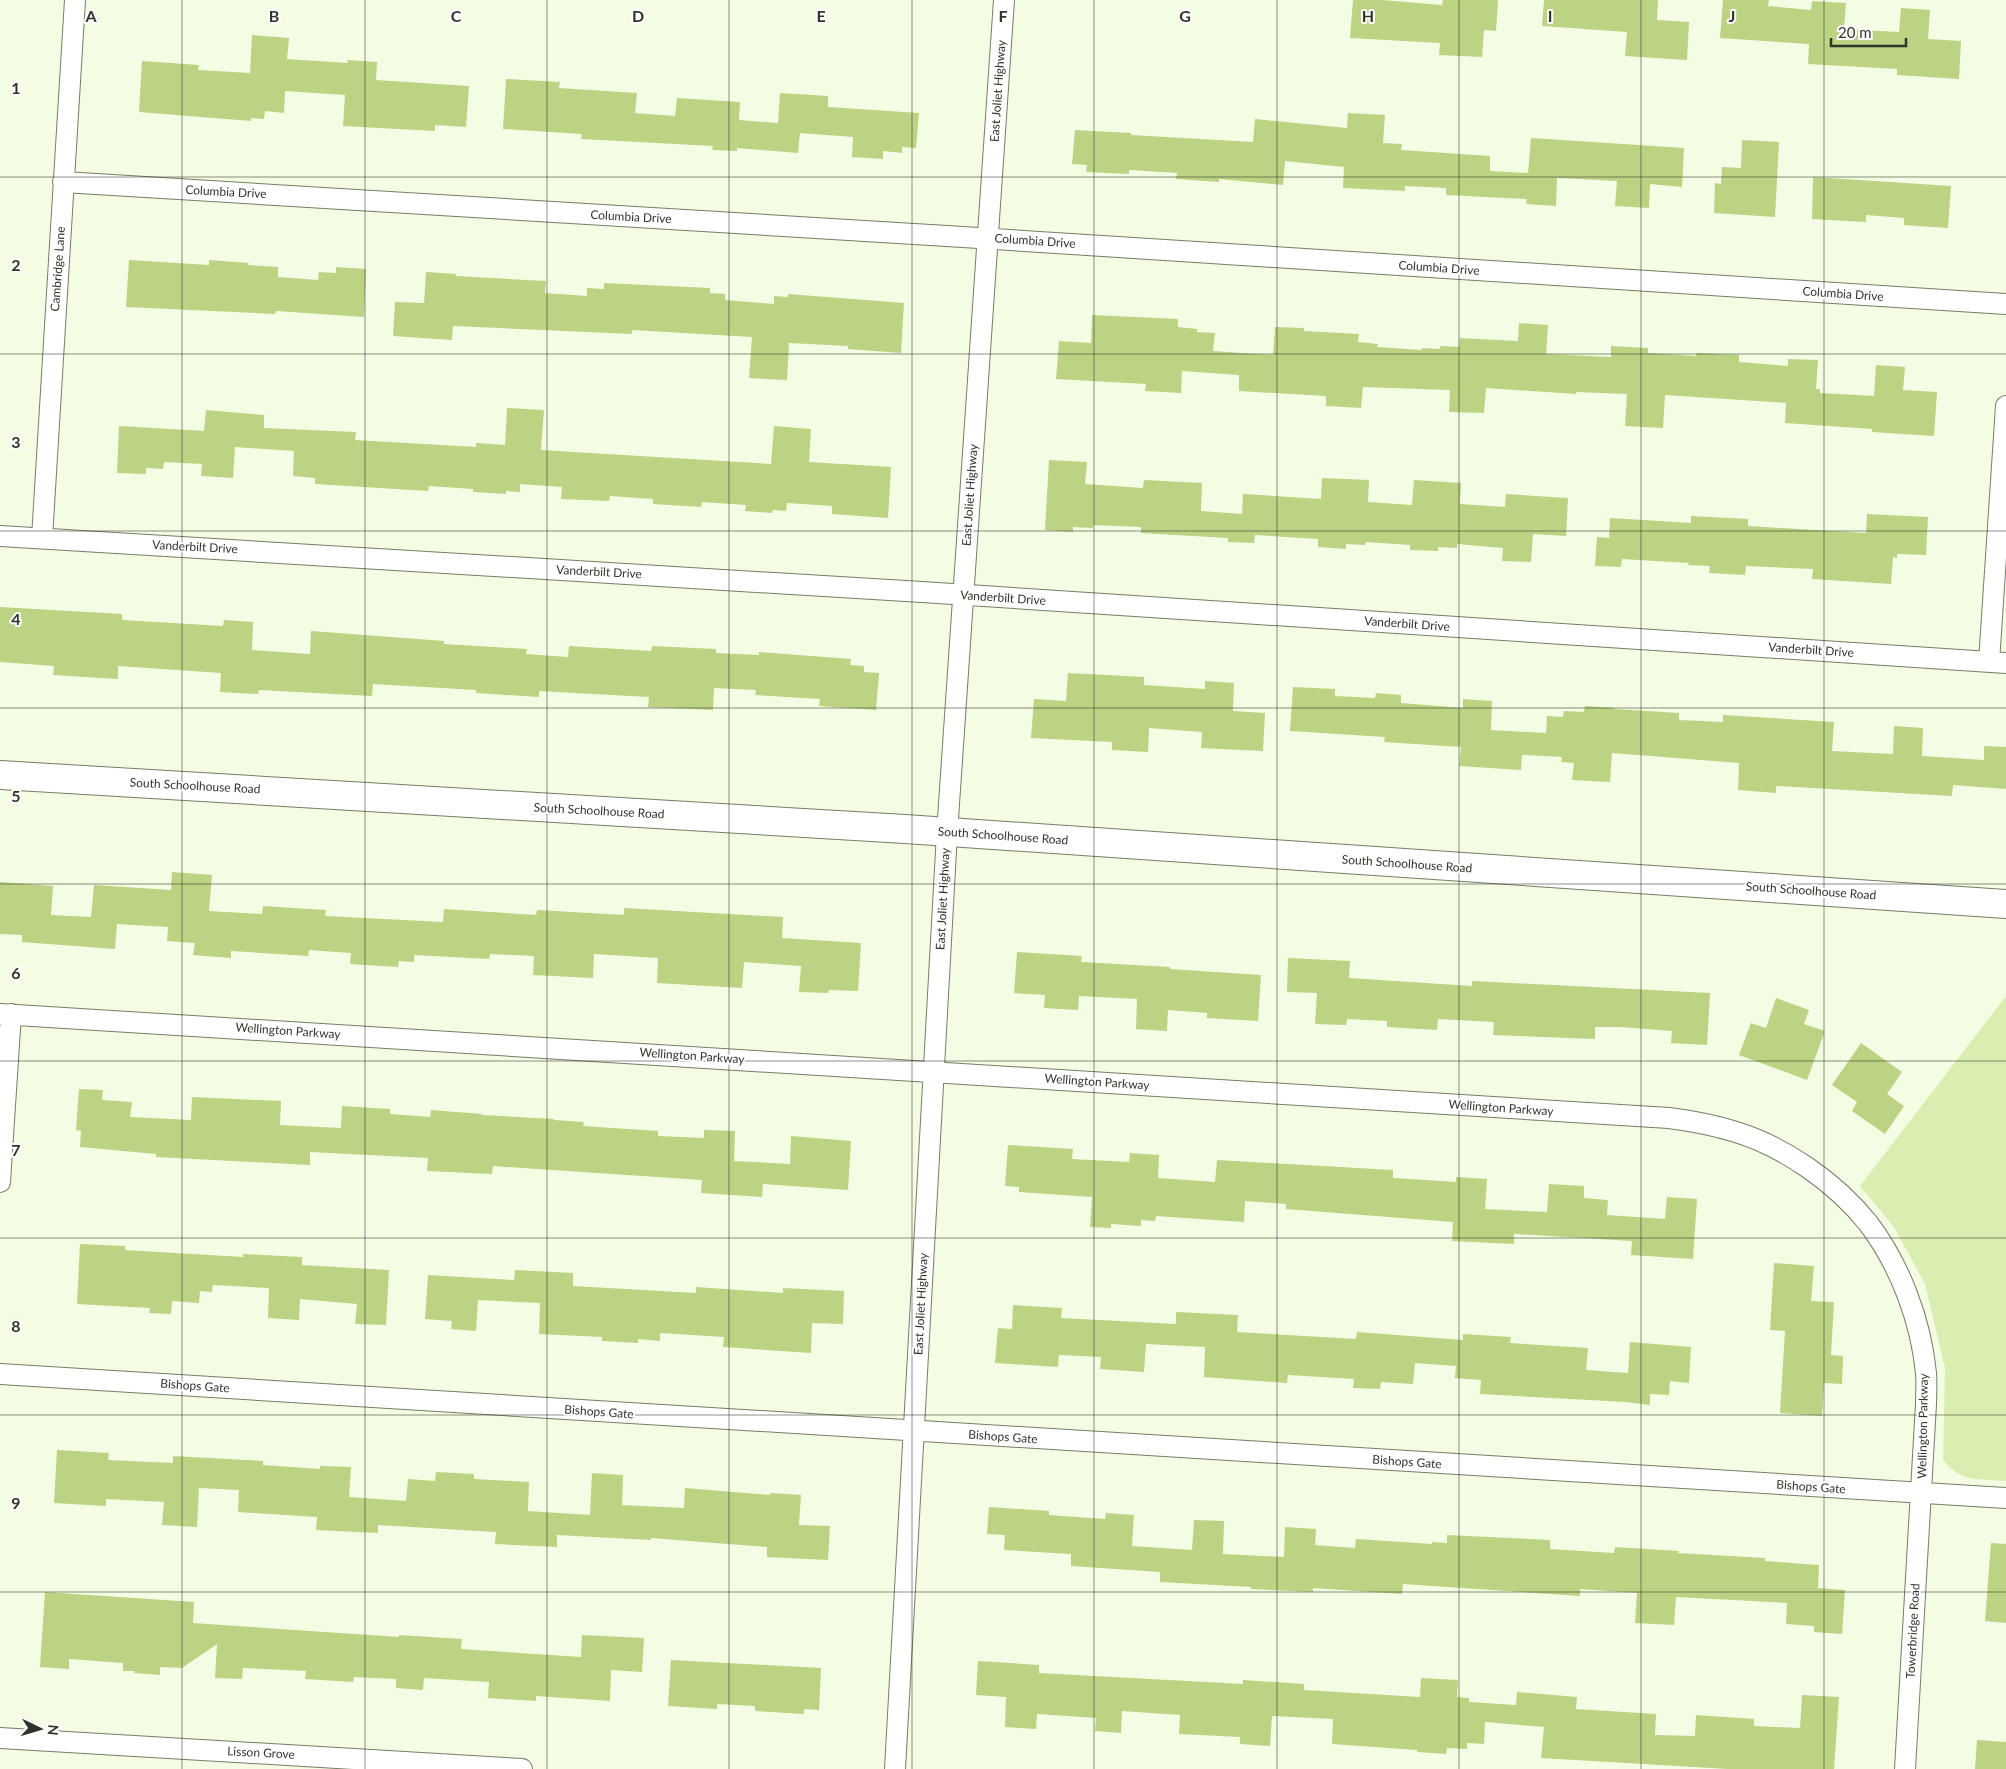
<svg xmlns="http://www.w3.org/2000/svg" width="2006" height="1769" viewBox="0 0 2006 1769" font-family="Lato,sans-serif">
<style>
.green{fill:#dbeeb1}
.building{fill:#bcd383}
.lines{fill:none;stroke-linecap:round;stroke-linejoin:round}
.street-casing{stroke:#757d66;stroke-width:22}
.secondary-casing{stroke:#757d66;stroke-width:30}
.street{stroke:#fff;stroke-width:20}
.secondary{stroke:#fff;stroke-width:28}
.grid{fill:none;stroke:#31342a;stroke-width:1;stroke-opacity:0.55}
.labels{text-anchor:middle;stroke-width:4;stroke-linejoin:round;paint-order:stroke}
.street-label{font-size:12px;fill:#31342a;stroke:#fff}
.grid-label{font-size:16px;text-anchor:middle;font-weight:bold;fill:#31342a;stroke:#fff;stroke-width:4;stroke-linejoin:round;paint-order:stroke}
</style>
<rect width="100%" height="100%" fill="#f4fde3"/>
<path class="green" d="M 2006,996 L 2006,1481 C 1978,1479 1962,1483 1943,1460 L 1945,1368 L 1925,1284 L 1894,1227 L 1860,1186 Z"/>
<path class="building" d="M 1353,0 L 1382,0 L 1442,5 L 1443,0 L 1498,0 L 1496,31 L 1484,30 L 1482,57 L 1439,55 L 1440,43 L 1350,38 Z
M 1544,0 L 1658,0 L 1657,20 L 1689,22 L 1687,60 L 1625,56 L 1627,32 L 1542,26 Z
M 1723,0 L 1769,0 L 1768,6 L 1811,10 L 1812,1 L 1846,3 L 1844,29 L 1899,32 L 1901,8 L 1930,10 L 1928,39 L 1961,41 L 1959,79 L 1897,75 L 1897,69 L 1808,64 L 1809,44 L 1720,38 Z
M 252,35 L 289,38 L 287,59 L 348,63 L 347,60 L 377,62 L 376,80 L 469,86 L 466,127 L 435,125 L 435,131 L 343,126 L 345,95 L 285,91 L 284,113 L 265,111 L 264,119 L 251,118 L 251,121 L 139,112 L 142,61 L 199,65 L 198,70 L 250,73 Z
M 506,79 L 560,82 L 559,88 L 637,93 L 635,113 L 675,116 L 677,98 L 740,102 L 739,120 L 778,123 L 780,93 L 828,96 L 828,107 L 919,113 L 916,148 L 902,147 L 902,153 L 883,151 L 883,159 L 852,157 L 853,137 L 800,133 L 798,153 L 737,148 L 737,151 L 712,150 L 713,146 L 581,139 L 582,134 L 503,129 Z
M 1348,113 L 1385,115 L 1383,143 L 1402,144 L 1401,150 L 1490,156 L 1490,171 L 1528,173 L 1531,138 L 1684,148 L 1682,187 L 1650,184 L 1649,208 L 1615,206 L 1617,181 L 1557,178 L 1556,206 L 1526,204 L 1527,199 L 1446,195 L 1446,188 L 1405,186 L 1405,191 L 1343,188 L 1344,167 L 1285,161 L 1283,185 L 1219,179 L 1219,182 L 1176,179 L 1177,173 L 1129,170 L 1129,174 L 1086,172 L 1087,165 L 1072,164 L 1075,130 L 1131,133 L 1131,135 L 1253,142 L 1255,119 L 1347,128 Z
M 1742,140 L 1779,142 L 1775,217 L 1714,213 L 1715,183 L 1721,184 L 1722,167 L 1741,168 Z
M 1813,177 L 1951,186 L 1948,228 L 1904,225 L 1904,218 L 1866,215 L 1866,222 L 1812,219 Z
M 129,260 L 209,265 L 209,260 L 249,263 L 248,265 L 278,267 L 278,277 L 318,280 L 319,272 L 336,273 L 336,267 L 366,269 L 364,317 L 276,311 L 275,314 L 126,307 Z
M 426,272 L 456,274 L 456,276 L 546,281 L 545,293 L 587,296 L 587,288 L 604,289 L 604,283 L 710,288 L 710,293 L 725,294 L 725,300 L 774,304 L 774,296 L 788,297 L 788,294 L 904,303 L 901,353 L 848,349 L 848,346 L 789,343 L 787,380 L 749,378 L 752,337 L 632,330 L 632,334 L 453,326 L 452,340 L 393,336 L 395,302 L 424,303 Z
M 1092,315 L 1178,319 L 1178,327 L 1197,329 L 1197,332 L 1215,333 L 1213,351 L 1273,355 L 1275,327 L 1304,328 L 1304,331 L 1359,334 L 1358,342 L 1378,344 L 1377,347 L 1422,350 L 1422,348 L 1440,349 L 1440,346 L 1459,347 L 1460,338 L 1518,341 L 1519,323 L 1548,325 L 1546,354 L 1611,357 L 1611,346 L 1648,348 L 1648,353 L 1696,356 L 1697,353 L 1739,355 L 1739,362 L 1788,366 L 1788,359 L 1818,360 L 1816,389 L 1820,389 L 1820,393 L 1874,396 L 1876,365 L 1905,367 L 1903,390 L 1937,392 L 1934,436 L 1872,432 L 1872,429 L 1785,423 L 1786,403 L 1665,395 L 1663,428 L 1625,426 L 1627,394 L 1576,392 L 1576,394 L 1486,388 L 1484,413 L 1449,412 L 1450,390 L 1363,387 L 1361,408 L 1326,406 L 1326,396 L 1239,391 L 1239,375 L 1182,371 L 1181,393 L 1145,391 L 1146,384 L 1056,379 L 1059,341 L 1091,343 Z
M 507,408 L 544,410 L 541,450 L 771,464 L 774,426 L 811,429 L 809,462 L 891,467 L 888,518 L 832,514 L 832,506 L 787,503 L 786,511 L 773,510 L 772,513 L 745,511 L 746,505 L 702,502 L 701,507 L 653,504 L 653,499 L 610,496 L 609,501 L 561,499 L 562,487 L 520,484 L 520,492 L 506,491 L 506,494 L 473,492 L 473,489 L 429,486 L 428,491 L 315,484 L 315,478 L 293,476 L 294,451 L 235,447 L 233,478 L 201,476 L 202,464 L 164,462 L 163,469 L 146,468 L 146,474 L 117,473 L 119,426 L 204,431 L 206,410 L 264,415 L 264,428 L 356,432 L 355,440 L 476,447 L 476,443 L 505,445 Z
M 1049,460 L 1087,462 L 1085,484 L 1143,488 L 1144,480 L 1202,483 L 1201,511 L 1242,514 L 1243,494 L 1321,499 L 1322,478 L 1369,480 L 1368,502 L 1412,505 L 1414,480 L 1461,483 L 1460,504 L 1505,507 L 1506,494 L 1568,498 L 1566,536 L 1533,534 L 1531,562 L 1502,561 L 1503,548 L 1457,544 L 1457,548 L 1438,547 L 1438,551 L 1410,550 L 1410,545 L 1366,542 L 1365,545 L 1346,544 L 1346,549 L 1318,547 L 1318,539 L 1255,535 L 1254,543 L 1228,542 L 1228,538 L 1141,533 L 1141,527 L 1093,525 L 1093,528 L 1073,527 L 1073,532 L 1045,530 Z
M 1867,514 L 1928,517 L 1926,555 L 1897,554 L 1897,558 L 1893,557 L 1891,584 L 1812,579 L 1813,569 L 1746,566 L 1745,575 L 1709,573 L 1710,566 L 1688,565 L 1689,563 L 1622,559 L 1621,567 L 1595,566 L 1597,537 L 1609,538 L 1610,518 L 1691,523 L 1691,516 L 1748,519 L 1748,526 L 1866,533 Z
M 0,607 L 122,614 L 122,620 L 223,626 L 224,620 L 253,622 L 252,650 L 310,654 L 311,631 L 444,641 L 444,644 L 527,649 L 526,654 L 568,657 L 569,646 L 651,651 L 652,646 L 716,649 L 716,653 L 759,655 L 759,652 L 851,659 L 850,665 L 864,666 L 864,672 L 879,673 L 876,710 L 819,706 L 820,699 L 755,695 L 756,690 L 714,688 L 713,710 L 648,707 L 649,697 L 539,691 L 539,697 L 476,693 L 476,690 L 373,684 L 372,696 L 259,690 L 258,694 L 220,692 L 221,673 L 118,666 L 118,679 L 53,675 L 54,666 L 0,662 Z
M 1068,673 L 1144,677 L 1144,685 L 1205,689 L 1205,681 L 1234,683 L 1233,711 L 1265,713 L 1263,751 L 1201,748 L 1202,732 L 1149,728 L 1148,752 L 1112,750 L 1112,742 L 1031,738 L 1034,699 L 1066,701 Z
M 1293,687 L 1335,689 L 1335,696 L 1375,698 L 1376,693 L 1401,695 L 1401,703 L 1463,708 L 1463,699 L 1492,701 L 1491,730 L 1546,733 L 1547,716 L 1563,717 L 1564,711 L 1584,712 L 1585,706 L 1614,708 L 1614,709 L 1679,713 L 1679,720 L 1723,722 L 1723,715 L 1834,722 L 1832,751 L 1893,754 L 1894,726 L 1923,728 L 1922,756 L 1984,760 L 1984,746 L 2006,747 L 2006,789 L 1953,785 L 1952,796 L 1776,786 L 1776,793 L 1738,790 L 1739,763 L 1612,753 L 1610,782 L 1572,780 L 1574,763 L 1561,762 L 1562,757 L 1522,755 L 1521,770 L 1459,766 L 1461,747 L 1384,742 L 1385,737 L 1290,731 Z
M 172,872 L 212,875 L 209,911 L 262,914 L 263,906 L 326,910 L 325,916 L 443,922 L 444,909 L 536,915 L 537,910 L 624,915 L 624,908 L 783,917 L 782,938 L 861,943 L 858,991 L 829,990 L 828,993 L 799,992 L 801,966 L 744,962 L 742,988 L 657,983 L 658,958 L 594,954 L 593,978 L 533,975 L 534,956 L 490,954 L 489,959 L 414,955 L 414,962 L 399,961 L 398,967 L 350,964 L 351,953 L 309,950 L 308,956 L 231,951 L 231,958 L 193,955 L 195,943 L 167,941 L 168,927 L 117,924 L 115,949 L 22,942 L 22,935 L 0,934 L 0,882 L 53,886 L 51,915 L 91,917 L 94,885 L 171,890 Z
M 1017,952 L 1082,956 L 1081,962 L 1170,967 L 1170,969 L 1261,975 L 1258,1021 L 1207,1018 L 1207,1013 L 1168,1010 L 1167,1031 L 1136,1029 L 1137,999 L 1079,996 L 1078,1010 L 1044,1008 L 1045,995 L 1014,993 Z
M 1288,958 L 1350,961 L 1349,978 L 1472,986 L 1472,981 L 1710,993 L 1707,1045 L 1671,1043 L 1672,1031 L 1620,1027 L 1595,1027 L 1595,1039 L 1493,1035 L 1494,1022 L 1438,1019 L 1437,1030 L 1387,1027 L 1387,1021 L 1347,1019 L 1346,1025 L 1315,1024 L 1317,993 L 1287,992 Z
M 1776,998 L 1809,1010 L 1804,1024 L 1825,1031 L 1807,1080 L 1739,1055 L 1751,1023 L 1766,1028 Z
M 1861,1043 L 1902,1072 L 1887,1094 L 1904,1106 L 1885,1134 L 1852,1111 L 1857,1102 L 1832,1085 Z
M 79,1089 L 103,1090 L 102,1100 L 132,1102 L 130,1117 L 191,1120 L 192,1097 L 281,1101 L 280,1125 L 341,1128 L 342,1106 L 390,1109 L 390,1114 L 430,1117 L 431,1110 L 482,1114 L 482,1115 L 554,1119 L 554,1120 L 584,1122 L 583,1126 L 658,1131 L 658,1136 L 704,1138 L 704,1130 L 735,1131 L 734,1161 L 790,1164 L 791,1136 L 851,1141 L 848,1190 L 763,1184 L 762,1197 L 701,1193 L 702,1180 L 493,1166 L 492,1174 L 427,1171 L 428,1158 L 310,1152 L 310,1165 L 156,1157 L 156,1154 L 80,1147 L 81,1131 L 76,1130 Z
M 1008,1145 L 1073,1149 L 1072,1159 L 1129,1162 L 1130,1153 L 1159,1155 L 1158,1178 L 1215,1182 L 1217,1160 L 1393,1170 L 1393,1178 L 1456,1182 L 1456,1177 L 1487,1179 L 1485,1209 L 1547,1212 L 1549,1184 L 1584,1186 L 1584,1198 L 1608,1200 L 1607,1215 L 1665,1219 L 1667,1197 L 1697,1199 L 1693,1259 L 1631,1255 L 1632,1241 L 1514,1234 L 1514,1244 L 1452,1241 L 1453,1222 L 1286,1209 L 1286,1204 L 1245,1201 L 1244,1222 L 1156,1216 L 1155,1221 L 1141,1220 L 1141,1226 L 1111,1224 L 1111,1228 L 1090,1227 L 1092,1197 L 1019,1192 L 1019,1187 L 1005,1186 Z
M 80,1244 L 125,1246 L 125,1250 L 243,1257 L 243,1254 L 302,1257 L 302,1265 L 389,1270 L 386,1325 L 355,1324 L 357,1304 L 300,1299 L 299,1320 L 268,1318 L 269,1288 L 213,1285 L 212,1292 L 200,1291 L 199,1303 L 172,1301 L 171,1314 L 149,1313 L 150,1308 L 77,1304 Z
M 1774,1263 L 1814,1266 L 1811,1301 L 1834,1302 L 1831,1355 L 1843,1356 L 1842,1384 L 1824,1383 L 1822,1416 L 1780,1413 L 1785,1331 L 1770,1330 Z
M 515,1270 L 573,1273 L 573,1286 L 696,1293 L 696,1287 L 783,1293 L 783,1288 L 844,1291 L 843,1324 L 812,1323 L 811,1353 L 723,1347 L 724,1337 L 660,1333 L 660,1341 L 638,1339 L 638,1343 L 602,1341 L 602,1337 L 539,1334 L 540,1303 L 478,1300 L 476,1331 L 451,1329 L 452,1321 L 425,1319 L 428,1275 L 514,1280 Z
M 1013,1305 L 1062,1308 L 1061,1318 L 1176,1324 L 1176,1312 L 1238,1315 L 1237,1332 L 1356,1339 L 1357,1332 L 1463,1340 L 1463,1334 L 1511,1337 L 1510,1343 L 1588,1348 L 1586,1370 L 1628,1373 L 1630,1342 L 1691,1347 L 1689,1383 L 1670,1381 L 1669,1395 L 1650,1394 L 1650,1405 L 1626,1402 L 1480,1394 L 1481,1380 L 1455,1378 L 1456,1366 L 1415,1363 L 1413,1384 L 1381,1382 L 1380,1389 L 1353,1388 L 1354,1379 L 1288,1375 L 1287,1383 L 1204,1377 L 1205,1347 L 1146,1344 L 1144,1372 L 1100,1369 L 1101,1357 L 1059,1355 L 1058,1367 L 995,1363 L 998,1328 L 1012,1329 Z
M 57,1450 L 109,1453 L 108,1460 L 173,1463 L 173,1456 L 263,1461 L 263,1465 L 320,1469 L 320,1466 L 351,1467 L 349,1497 L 406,1501 L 408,1479 L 435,1481 L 436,1472 L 474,1474 L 474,1479 L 529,1482 L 528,1511 L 590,1515 L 592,1473 L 623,1475 L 622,1505 L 684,1508 L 685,1488 L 770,1495 L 770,1493 L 801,1495 L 799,1525 L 830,1526 L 828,1560 L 767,1557 L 767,1547 L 651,1538 L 651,1540 L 557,1535 L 557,1547 L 495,1544 L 496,1532 L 378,1525 L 378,1533 L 316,1530 L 317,1517 L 238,1512 L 239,1490 L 199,1488 L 197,1527 L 162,1525 L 164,1502 L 106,1499 L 106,1506 L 54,1503 Z
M 989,1507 L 1049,1511 L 1049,1515 L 1105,1519 L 1106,1513 L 1134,1515 L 1132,1546 L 1192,1550 L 1194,1520 L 1224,1521 L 1223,1554 L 1284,1557 L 1285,1527 L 1316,1529 L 1315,1545 L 1355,1548 L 1356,1539 L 1432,1544 L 1432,1542 L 1447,1543 L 1447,1535 L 1550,1540 L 1550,1549 L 1614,1553 L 1615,1547 L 1679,1551 L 1678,1553 L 1765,1558 L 1765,1561 L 1819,1565 L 1818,1588 L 1845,1590 L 1842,1634 L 1814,1632 L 1814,1626 L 1786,1624 L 1787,1603 L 1676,1597 L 1674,1625 L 1635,1623 L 1637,1593 L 1580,1589 L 1580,1596 L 1403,1584 L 1402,1594 L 1313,1588 L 1313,1592 L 1251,1589 L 1251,1587 L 1160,1582 L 1160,1572 L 1071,1566 L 1071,1554 L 1004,1550 L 1005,1535 L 987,1534 Z
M 1991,1543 L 2006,1544 L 2006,1623 L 1985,1621 Z
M 45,1592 L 194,1602 L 193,1623 L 399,1637 L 399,1635 L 462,1639 L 461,1649 L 581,1657 L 582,1635 L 644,1638 L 642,1672 L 611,1670 L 610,1701 L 536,1696 L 536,1701 L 488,1698 L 489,1682 L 424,1678 L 423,1690 L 396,1688 L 396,1679 L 354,1677 L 353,1682 L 305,1679 L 306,1671 L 243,1668 L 242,1679 L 215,1678 L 217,1644 L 182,1668 L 160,1667 L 160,1675 L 134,1673 L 135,1671 L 123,1671 L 123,1663 L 69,1659 L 69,1669 L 40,1667 Z
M 671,1660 L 821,1668 L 819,1710 L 804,1709 L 804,1714 L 755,1711 L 755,1706 L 717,1704 L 717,1709 L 668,1706 Z
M 978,1661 L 1039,1665 L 1039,1673 L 1243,1684 L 1243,1680 L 1304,1684 L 1304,1690 L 1420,1697 L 1421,1678 L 1458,1680 L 1457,1697 L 1469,1698 L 1469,1702 L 1516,1705 L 1517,1692 L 1577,1697 L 1576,1709 L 1656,1714 L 1655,1735 L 1695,1736 L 1696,1715 L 1754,1719 L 1754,1726 L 1800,1728 L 1802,1695 L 1839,1697 L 1834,1769 L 1728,1769 L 1541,1758 L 1544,1727 L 1485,1722 L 1484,1744 L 1467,1743 L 1467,1749 L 1447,1748 L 1446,1754 L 1417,1752 L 1417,1750 L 1332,1744 L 1333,1719 L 1272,1716 L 1270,1746 L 1240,1744 L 1240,1737 L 1179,1734 L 1180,1715 L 1122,1711 L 1121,1733 L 1095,1731 L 1096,1718 L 1037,1714 L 1036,1729 L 1005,1727 L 1006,1697 L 976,1695 Z
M 1977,1740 L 2006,1742 L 2006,1769 L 1975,1769 Z"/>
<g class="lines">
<defs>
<path id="street" d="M 63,182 L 947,236 L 2006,304
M 0,536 L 922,592 L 2006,663
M 42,538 L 75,0
M 1989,662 L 2006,406
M 0,1014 L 1669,1118 C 1692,1121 1714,1125 1736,1132 C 1785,1147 1836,1183 1868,1223 C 1900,1265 1921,1321 1926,1373 C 1927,1383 1926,1394 1926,1404 L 1905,1769
M 0,1182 L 11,1014
M 0,1374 L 2006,1498
M 0,1738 L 522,1769
M 895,1769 L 947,833 L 1004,0"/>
<path id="secondary" d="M 0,775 L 905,829 L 2006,904"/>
</defs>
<use href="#street" class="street-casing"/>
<use href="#secondary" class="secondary-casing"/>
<use href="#street" class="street"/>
<use href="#secondary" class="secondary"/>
</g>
<path class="grid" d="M 182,0 L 182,1769M 365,0 L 365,1769M 547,0 L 547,1769M 729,0 L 729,1769M 912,0 L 912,1769M 1094,0 L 1094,1769M 1277,0 L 1277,1769M 1459,0 L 1459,1769M 1641,0 L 1641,1769M 1824,0 L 1824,1769M 0,177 L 2006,177M 0,354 L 2006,354M 0,531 L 2006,531M 0,708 L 2006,708M 0,884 L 2006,884M 0,1061 L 2006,1061M 0,1238 L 2006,1238M 0,1415 L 2006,1415M 0,1592 L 2006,1592"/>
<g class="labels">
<g class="street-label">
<text transform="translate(998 91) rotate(-86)" y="4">East Joliet Highway</text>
<text transform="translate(226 192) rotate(3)" y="4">Columbia Drive</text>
<text transform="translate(631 217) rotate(3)" y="4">Columbia Drive</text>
<text transform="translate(1035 241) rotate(4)" y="4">Columbia Drive</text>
<text transform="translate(1439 268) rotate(4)" y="4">Columbia Drive</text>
<text transform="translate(58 269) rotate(-86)" y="4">Cambridge Lane</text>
<text transform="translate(1843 294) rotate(4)" y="4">Columbia Drive</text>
<text transform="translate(970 495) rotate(-86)" y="4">East Joliet Highway</text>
<text transform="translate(195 547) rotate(3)" y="4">Vanderbilt Drive</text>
<text transform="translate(599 572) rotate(3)" y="4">Vanderbilt Drive</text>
<text transform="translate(1003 598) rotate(4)" y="4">Vanderbilt Drive</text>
<text transform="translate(1407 624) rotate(4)" y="4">Vanderbilt Drive</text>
<text transform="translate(1811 650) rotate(4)" y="4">Vanderbilt Drive</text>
<text transform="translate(195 786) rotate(3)" y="4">South Schoolhouse Road</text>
<text transform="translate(599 811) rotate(3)" y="4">South Schoolhouse Road</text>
<text transform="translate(1003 836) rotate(4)" y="4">South Schoolhouse Road</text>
<text transform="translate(1407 864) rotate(4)" y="4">South Schoolhouse Road</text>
<text transform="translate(1811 891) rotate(4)" y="4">South Schoolhouse Road</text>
<text transform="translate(943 899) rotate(-87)" y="4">East Joliet Highway</text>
<text transform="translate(288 1031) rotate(4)" y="4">Wellington Parkway</text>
<text transform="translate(692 1056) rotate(4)" y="4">Wellington Parkway</text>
<text transform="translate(1097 1082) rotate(4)" y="4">Wellington Parkway</text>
<text transform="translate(1501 1108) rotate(4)" y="4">Wellington Parkway</text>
<text transform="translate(921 1304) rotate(-87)" y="4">East Joliet Highway</text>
<text transform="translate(195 1386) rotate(4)" y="4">Bishops Gate</text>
<text transform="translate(599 1412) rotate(4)" y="4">Bishops Gate</text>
<text transform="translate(1923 1426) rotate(-89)" y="4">Wellington Parkway</text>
<text transform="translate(1003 1437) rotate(4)" y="4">Bishops Gate</text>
<text transform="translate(1407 1462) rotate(4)" y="4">Bishops Gate</text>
<text transform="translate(1811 1487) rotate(4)" y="4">Bishops Gate</text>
<text transform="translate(1913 1631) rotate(-87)" y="4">Towerbridge Road</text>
<text transform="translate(261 1753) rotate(3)" y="4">Lisson Grove</text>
</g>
</g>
<g class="grid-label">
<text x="91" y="22">A</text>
<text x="274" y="22">B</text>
<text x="456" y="22">C</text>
<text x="638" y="22">D</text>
<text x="821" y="22">E</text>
<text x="1003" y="22">F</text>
<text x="1185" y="22">G</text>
<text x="1368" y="22">H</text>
<text x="1550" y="22">I</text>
<text x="1732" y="22">J</text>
<text x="16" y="94">1</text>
<text x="16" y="271">2</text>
<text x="16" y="448">3</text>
<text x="16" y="625">4</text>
<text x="16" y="802">5</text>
<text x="16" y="979">6</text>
<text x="16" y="1156">7</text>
<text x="16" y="1332">8</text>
<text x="16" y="1509">9</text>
</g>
<g transform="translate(40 1729) rotate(95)" stroke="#ffffff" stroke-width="4" paint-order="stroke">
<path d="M0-4L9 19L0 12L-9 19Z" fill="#31342a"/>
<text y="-8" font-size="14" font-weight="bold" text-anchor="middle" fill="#31342a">N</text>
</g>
<path d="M1831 38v8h75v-8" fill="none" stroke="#31342a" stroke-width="2.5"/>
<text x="1838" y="38" font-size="15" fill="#31342a" stroke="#ffffff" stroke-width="4" paint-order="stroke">20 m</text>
</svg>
